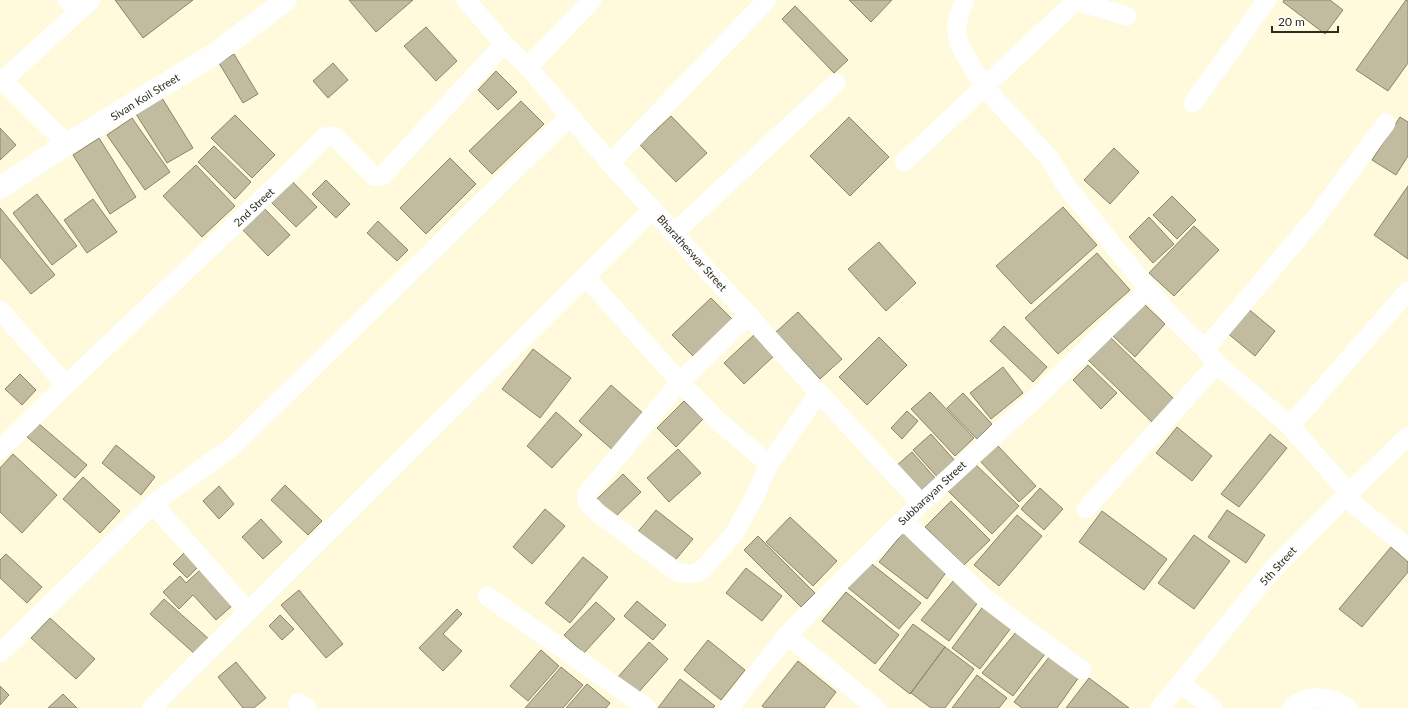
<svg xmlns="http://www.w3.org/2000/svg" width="1408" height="708" viewBox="0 0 1408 708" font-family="Lato,sans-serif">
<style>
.building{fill:#c1bca0;stroke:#89856a}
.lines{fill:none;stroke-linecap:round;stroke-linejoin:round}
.street{stroke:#fff;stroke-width:19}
.secondary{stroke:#fff;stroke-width:22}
.labels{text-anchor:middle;stroke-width:3;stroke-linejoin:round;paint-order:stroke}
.street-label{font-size:11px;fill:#2e2c21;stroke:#fff}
</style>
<rect width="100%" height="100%" fill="#fffadc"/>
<path class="building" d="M 115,0 L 193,0 L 143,38 Z
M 349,0 L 413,0 L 376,32 Z
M 849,0 L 892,0 L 871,22 Z
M 1284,0 L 1330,0 L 1343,10 L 1325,34 L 1283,2 Z
M 1406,0 L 1408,0 L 1408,63 L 1388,91 L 1356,70 Z
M 795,6 L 848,60 L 834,73 L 782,19 Z
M 426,27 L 457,61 L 436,81 L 404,46 Z
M 234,54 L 258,94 L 243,103 L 219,63 Z
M 333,63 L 348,80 L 328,98 L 313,81 Z
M 496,71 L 517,92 L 498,110 L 478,90 Z
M 162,98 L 193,148 L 167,163 L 136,114 Z
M 521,101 L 544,124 L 492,174 L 469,151 Z
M 235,115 L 275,155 L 252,178 L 211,138 Z
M 671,116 L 707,153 L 676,182 L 640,145 Z
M 849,117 L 889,157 L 850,196 L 810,156 Z
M 1400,117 L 1408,122 L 1408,156 L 1396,175 L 1372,160 Z
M 132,118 L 170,172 L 145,190 L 107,135 Z
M 0,128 L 16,145 L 0,160 Z
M 99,138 L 136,197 L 110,214 L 73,155 Z
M 214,146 L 251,182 L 235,199 L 198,162 Z
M 1114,148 L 1139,172 L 1110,204 L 1084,180 Z
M 450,158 L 476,184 L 426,234 L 400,208 Z
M 196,165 L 235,206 L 202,237 L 163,196 Z
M 289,178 L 317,207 L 296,227 L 268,199 Z
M 326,180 L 350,204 L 336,218 L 312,194 Z
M 1408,186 L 1408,259 L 1374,235 Z
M 37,194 L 77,246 L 52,265 L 13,213 Z
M 1172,196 L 1196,220 L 1177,239 L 1153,215 Z
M 93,199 L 117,232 L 87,253 L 64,220 Z
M 261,205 L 290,235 L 268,256 L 239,226 Z
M 1063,207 L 1097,245 L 1031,304 L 996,266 Z
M 0,208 L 55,275 L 31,294 L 0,257 Z
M 1149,217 L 1174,244 L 1153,263 L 1129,237 Z
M 378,221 L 408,250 L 397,261 L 367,233 Z
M 1194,226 L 1219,250 L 1174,296 L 1149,273 Z
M 879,242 L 916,283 L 886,311 L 848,269 Z
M 1097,253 L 1130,290 L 1058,354 L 1025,318 Z
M 711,298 L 733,320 L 694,357 L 672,335 Z
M 1143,303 L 1165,324 L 1135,357 L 1113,336 Z
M 1246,307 L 1275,331 L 1255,356 L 1226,332 Z
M 798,312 L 842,359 L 820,379 L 776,332 Z
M 1004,326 L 1047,367 L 1033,382 L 990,341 Z
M 755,334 L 775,355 L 744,384 L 724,363 Z
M 1107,334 L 1176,401 L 1154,424 L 1085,357 Z
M 879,337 L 907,365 L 867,405 L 839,377 Z
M 533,349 L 571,378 L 540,418 L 502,389 Z
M 1088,365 L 1117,393 L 1101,409 L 1073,380 Z
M 1003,367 L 1023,393 L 991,419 L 970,393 Z
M 20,374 L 36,390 L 22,405 L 5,389 Z
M 611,385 L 645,415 L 614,451 L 579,421 Z
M 930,392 L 974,438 L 955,456 L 911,409 Z
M 963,393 L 992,424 L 977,439 L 947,408 Z
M 684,401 L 703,419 L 676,447 L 657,428 Z
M 907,411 L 918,421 L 902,439 L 891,428 Z
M 556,412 L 582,435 L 552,468 L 527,446 Z
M 38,423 L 87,465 L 75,478 L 27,437 Z
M 1177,427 L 1212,456 L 1192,481 L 1156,453 Z
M 931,434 L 957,463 L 939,479 L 913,450 Z
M 1270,434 L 1287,448 L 1239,507 L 1221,494 Z
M 116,445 L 155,477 L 141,495 L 102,463 Z
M 997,445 L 1036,486 L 1019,502 L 980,461 Z
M 678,449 L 701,473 L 669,502 L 647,478 Z
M 912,452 L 935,478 L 918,493 L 895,467 Z
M 13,454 L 57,495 L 22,533 L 0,512 L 0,468 Z
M 974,463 L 1019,506 L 992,534 L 947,490 Z
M 623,474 L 641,492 L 614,518 L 596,500 Z
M 83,477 L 120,511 L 100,533 L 63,499 Z
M 285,485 L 322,521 L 308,535 L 271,500 Z
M 219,486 L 234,504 L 219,519 L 203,501 Z
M 1040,488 L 1063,509 L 1044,530 L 1021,509 Z
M 951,501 L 990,540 L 964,565 L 925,527 Z
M 545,509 L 565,526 L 532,564 L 513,547 Z
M 656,510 L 693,539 L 672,564 L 636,534 Z
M 1227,510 L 1265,535 L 1246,563 L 1208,537 Z
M 1102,511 L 1167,559 L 1144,590 L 1079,542 Z
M 1017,515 L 1042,536 L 999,586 L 974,565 Z
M 790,517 L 837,561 L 813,586 L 766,542 Z
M 261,519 L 282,542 L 263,559 L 242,537 Z
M 903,533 L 947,571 L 927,599 L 879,562 Z
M 1194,535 L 1230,561 L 1194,609 L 1158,583 Z
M 758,536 L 815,593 L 801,607 L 744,550 Z
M 1391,547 L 1408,562 L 1408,572 L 1362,627 L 1339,609 Z
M 188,549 L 202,563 L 187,578 L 173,564 Z
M 6,554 L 42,587 L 27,603 L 0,578 L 0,560 Z
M 583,557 L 608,577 L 570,623 L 545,603 Z
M 868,561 L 921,603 L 899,629 L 847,587 Z
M 746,568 L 782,596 L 762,621 L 726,593 Z
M 201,569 L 234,604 L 216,620 L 193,595 L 179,609 L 163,592 L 180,576 L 186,583 Z
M 954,580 L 979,601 L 949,641 L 921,620 Z
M 299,590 L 343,644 L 326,658 L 281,605 Z
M 846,592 L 899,635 L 875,664 L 822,621 Z
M 164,599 L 210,640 L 196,655 L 150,614 Z
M 637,601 L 666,625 L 653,640 L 624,616 Z
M 596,602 L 615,619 L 584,653 L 564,635 Z
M 984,605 L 1011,628 L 980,669 L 952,648 Z
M 457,609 L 462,614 L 443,634 L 462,651 L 443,671 L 419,648 Z
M 280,615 L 294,629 L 282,640 L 269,626 Z
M 50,618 L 95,659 L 76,679 L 31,638 Z
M 913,624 L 945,647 L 910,694 L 879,670 Z
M 1017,631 L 1045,654 L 1013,696 L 982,673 Z
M 708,640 L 745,670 L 721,700 L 684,670 Z
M 649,642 L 668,659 L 637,694 L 618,677 Z
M 945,647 L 974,669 L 945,708 L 931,708 L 911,693 Z
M 541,650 L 559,666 L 528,701 L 510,686 Z
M 1050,656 L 1079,677 L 1057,708 L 1022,708 L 1014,702 Z
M 798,661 L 836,692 L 824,708 L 765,708 L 762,706 Z
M 236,662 L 266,698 L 254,708 L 243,708 L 218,677 Z
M 561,667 L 583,685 L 563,708 L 525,708 Z
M 977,675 L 1007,698 L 999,708 L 952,708 Z
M 1089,678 L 1129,708 L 1066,708 Z
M 680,679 L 715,706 L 713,708 L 658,708 Z
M 587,684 L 610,703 L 606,708 L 566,708 Z
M 0,686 L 9,695 L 0,705 Z
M 63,694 L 77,708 L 48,708 Z"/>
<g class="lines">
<path class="street" d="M 67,0 L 80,10
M 466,0 L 504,44 L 528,67 L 610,163 L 819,393 L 921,503
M 964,0 L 957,24 L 957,35 L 960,46 L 984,87 L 1050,159 L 1065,184 L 1120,254 L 1172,317 L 1205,349 L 1217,364 L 1290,426 L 1349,493
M 1076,1 L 1127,16
M 528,67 L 592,0
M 0,78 L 67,144
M 0,83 L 91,0
M 1193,103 L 1267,0
M 904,162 L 1077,0
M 610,163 L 767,0
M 674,233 L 836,83
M 585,276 L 680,382 L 718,421 L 769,464
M 0,310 L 66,385
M 749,315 L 680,382 L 587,493 L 587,502 L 598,513 L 677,572 C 687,574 694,576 703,569 L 734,534 L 755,496 L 769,464 L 819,393
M 1205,349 L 1316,217 L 1386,123
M 1290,426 L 1408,291
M 0,450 L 66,385 L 290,172 L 325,137 L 334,136 L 374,176 L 382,176 L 504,44
M 1345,497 L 1408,548
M 153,504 L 248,611
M 1086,509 L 1217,364
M 903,520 L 985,598 L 1035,636 L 1082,670
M 487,596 L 647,708
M 787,635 L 876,708
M 0,653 L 153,504 L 232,447 L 570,116
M 1181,684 L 1213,708
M 298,703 L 307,708
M 151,708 L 653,209
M 729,708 L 787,635 L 903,520 L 1037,397 L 1148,289
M 1160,708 L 1273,569 L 1345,497 L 1408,436
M 1292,708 C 1306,693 1333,696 1348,708"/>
<path class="secondary" d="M 0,188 L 67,144 L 213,55 L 286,0"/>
</g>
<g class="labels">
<g class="street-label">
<text transform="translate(145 97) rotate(-32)" y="4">Sivan Koil Street</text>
<text transform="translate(254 207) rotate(-43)" y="4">2nd Street</text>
<text transform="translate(692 253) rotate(48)" y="4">Bharatheswar Street</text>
<text transform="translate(932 493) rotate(-43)" y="4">Subbarayan Street</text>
<text transform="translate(1278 566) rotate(-48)" y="4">5th Street</text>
</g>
</g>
<path d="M1272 26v6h66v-6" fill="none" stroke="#2e2c21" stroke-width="2"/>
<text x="1278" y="26" font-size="12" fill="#2e2c21" stroke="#ffffff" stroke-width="3" paint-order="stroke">20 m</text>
</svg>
